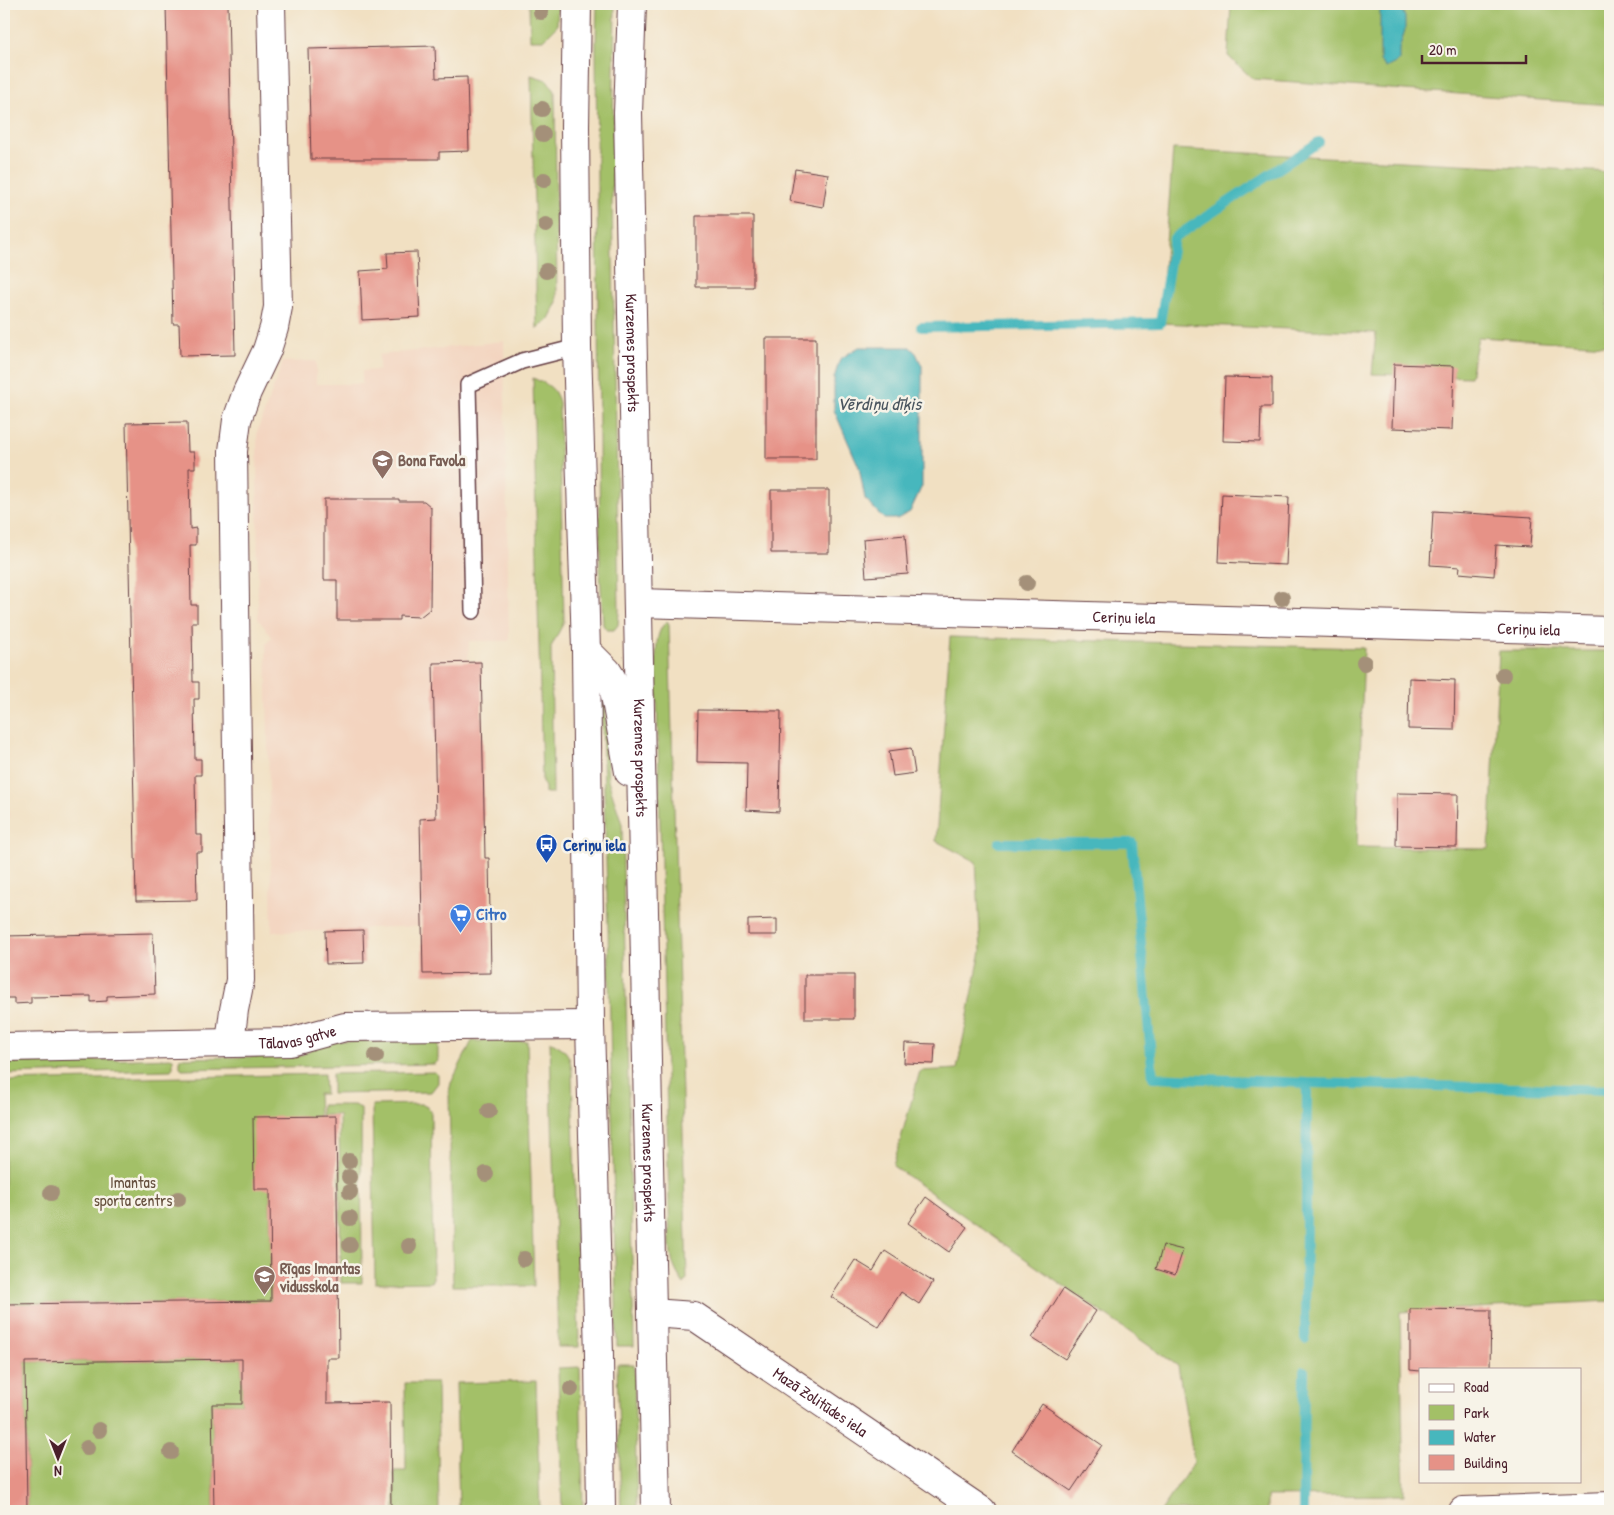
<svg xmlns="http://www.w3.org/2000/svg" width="1614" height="1515" viewBox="0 0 1614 1515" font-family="'Patrick Hand',sans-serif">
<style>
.built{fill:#f3d4bf}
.green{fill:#a3c067;stroke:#767049}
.water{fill:#47b7bd;stroke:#486b74}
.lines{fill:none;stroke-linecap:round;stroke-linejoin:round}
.stream{stroke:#47b7bd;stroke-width:10}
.building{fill:#e69287}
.lane-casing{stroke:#633c42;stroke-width:18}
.street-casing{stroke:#633c42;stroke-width:30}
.secondary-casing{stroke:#633c42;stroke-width:30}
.lane{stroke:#fff;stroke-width:15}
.street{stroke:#fff;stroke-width:28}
.secondary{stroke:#fff;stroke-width:28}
.tree{fill:#a49079}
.labels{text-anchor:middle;stroke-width:5;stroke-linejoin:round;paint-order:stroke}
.street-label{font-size:16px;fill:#4a1f2b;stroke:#f7f3e8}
.education-label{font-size:16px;font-weight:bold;fill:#785e54;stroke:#f7f3e8;text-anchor:start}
.transit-label{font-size:16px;font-weight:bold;fill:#164399;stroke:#f7f3e8;text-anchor:start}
.shop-label{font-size:16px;font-weight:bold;fill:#366cbe;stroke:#f7f3e8;text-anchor:start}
.park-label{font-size:16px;fill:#654f3d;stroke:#f7f3e8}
.water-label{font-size:18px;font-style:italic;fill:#49545e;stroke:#f7f3e8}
</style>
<rect width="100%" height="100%" fill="#f7f3e8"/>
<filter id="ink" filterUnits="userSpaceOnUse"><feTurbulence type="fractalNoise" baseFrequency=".02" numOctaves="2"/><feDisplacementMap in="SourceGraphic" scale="10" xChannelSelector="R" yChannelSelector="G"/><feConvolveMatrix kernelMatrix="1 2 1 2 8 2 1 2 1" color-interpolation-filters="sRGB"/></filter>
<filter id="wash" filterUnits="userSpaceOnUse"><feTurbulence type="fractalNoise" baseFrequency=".0096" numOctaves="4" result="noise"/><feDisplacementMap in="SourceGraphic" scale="20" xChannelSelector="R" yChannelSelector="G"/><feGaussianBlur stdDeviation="1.12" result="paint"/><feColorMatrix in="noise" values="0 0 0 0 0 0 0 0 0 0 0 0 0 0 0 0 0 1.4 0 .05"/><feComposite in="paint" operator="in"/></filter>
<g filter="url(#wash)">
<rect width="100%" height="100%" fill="#f1e0c2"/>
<path class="built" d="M 504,341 L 509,641 L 469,641 L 468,662 L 481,662 L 485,857 L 489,858 L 491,973 L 423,974 L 422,926 L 368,928 L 362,930 L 272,932 L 266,644 L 272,637 L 258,619 L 257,432 L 283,362 L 316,361 L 316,384 L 362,384 L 362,371 L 379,370 L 379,355 Z
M 4,679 L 9,818 L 4,819 Z"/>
<path class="green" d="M 529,4 L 558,4 L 557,26 L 543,40 L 530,40 Z
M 597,4 L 615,4 L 612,197 L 619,611 L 618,625 L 614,630 L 607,630 L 603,625 L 600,570 L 596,44 Z
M 1231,4 L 1610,4 L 1610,105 L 1253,79 L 1228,56 Z
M 531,75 L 547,80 L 555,91 L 557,302 L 549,319 L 537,329 Z
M 1173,149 L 1610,172 L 1610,275 L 1608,275 L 1607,345 L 1478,337 L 1470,377 L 1372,374 L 1376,333 L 1160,323 Z
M 533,378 C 548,385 554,386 559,402 L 564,622 L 551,647 L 553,793 L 545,793 L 545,787 L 542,782 Z
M 667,621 L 669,624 L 687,1279 L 684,1284 C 674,1270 672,1263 670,1246 L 656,655 C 657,642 657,630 667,621 Z
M 950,637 L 1364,648 L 1357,847 L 1489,849 L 1499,651 L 1610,651 L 1610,1301 L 1400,1312 L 1404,1495 L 1267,1496 L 1267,1511 L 1161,1511 L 1194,1462 L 1178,1366 L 893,1166 L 920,1071 L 957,1069 L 981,951 L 976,862 L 936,841 Z
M 601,688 L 605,695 L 608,780 L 622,824 L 634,1346 L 617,1346 L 608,928 Z
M 327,1041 L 438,1041 L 438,1061 L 435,1064 L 182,1069 L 180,1067 L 180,1058 L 300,1056 Z
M 472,1041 L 527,1041 L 534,1286 L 453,1286 L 449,1092 L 451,1083 Z
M 550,1041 C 566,1049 570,1054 572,1072 L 579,1347 L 558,1347 Z
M 173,1058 L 173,1067 L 171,1070 L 4,1074 L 4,1063 Z
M 435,1072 L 438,1075 L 438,1083 L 431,1092 L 332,1094 L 332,1074 Z
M 324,1074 L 325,1094 L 318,1094 L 319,1117 L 270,1189 L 271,1301 L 4,1304 L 4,1081 Z
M 421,1104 L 427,1107 L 431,1113 L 433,1278 L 431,1282 L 375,1283 L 372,1105 Z
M 321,1105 L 354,1105 L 361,1108 L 362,1283 L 341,1283 L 339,1115 L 321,1115 Z
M 242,1359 L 242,1404 L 212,1404 L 214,1511 L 27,1511 L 25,1362 Z
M 617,1364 L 634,1364 L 637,1511 L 621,1511 Z
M 580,1367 L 583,1511 L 562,1511 L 558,1368 Z
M 536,1381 L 540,1511 L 459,1511 L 456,1383 Z
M 405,1383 L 437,1383 L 439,1511 L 395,1511 L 394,1471 L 406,1471 Z"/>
<path class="water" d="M 1380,4 L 1399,4 L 1405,17 L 1405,30 L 1399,49 L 1399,61 L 1386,68 L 1380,61 Z
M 859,347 L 910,347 L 916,353 L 922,366 L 922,486 L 910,512 L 897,519 L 884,519 L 865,499 L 859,467 L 834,410 L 834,378 L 840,359 Z"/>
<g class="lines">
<path class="stream" d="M 921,327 L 1160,323 L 1174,238 L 1319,142
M 999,843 L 1132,843 L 1153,1077 L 1307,1083 L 1305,1339
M 1307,1083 L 1610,1090
M 1303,1511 L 1304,1371"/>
</g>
<g id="blocks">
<path class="building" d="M 166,4 L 228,4 L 235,355 L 180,356 L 179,324 L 173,324 Z
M 435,46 L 436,78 L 467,77 L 469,151 L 439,152 L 439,159 L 311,159 L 308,49 Z
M 795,169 L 828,174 L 823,207 L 790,201 Z
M 696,216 L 753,216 L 753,287 L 696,287 Z
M 417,252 L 420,317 L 362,320 L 360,271 L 388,269 L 387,253 Z
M 766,338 L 816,338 L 816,459 L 766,459 Z
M 1394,364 L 1454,366 L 1452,430 L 1392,428 Z
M 1225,377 L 1272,378 L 1272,407 L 1261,407 L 1260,442 L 1223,441 Z
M 187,422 L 188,452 L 194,452 L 195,460 L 195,468 L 189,468 L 190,529 L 196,528 L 196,545 L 190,545 L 191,605 L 197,605 L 197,622 L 192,622 L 193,682 L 199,682 L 199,699 L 194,699 L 195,759 L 201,759 L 201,775 L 195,775 L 196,835 L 202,835 L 202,852 L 196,852 L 197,900 L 136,901 L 126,423 Z
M 771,490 L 829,490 L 829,553 L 771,553 Z
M 1222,494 L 1289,497 L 1286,565 L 1219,562 Z
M 324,499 L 399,499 L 399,501 L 424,501 L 431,507 L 430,609 L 420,617 L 399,616 L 399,620 L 337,620 L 337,580 L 324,580 Z
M 1433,511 L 1532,517 L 1530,547 L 1496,545 L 1494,576 L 1459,573 L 1460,567 L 1430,565 Z
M 905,535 L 908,574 L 866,577 L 863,539 Z
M 481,662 L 485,858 L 489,858 L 491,973 L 423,974 L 420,819 L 436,818 L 433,663 Z
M 1409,678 L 1455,680 L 1454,730 L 1408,729 Z
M 698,710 L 781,711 L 779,812 L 746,810 L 747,763 L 697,762 Z
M 911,748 L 915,773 L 893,776 L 889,751 Z
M 1397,793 L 1458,794 L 1457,847 L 1396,846 Z
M 777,919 L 777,935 L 748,935 L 748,920 Z
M 363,930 L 364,963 L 326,964 L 325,931 Z
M 153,933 L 155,994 L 107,996 L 107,1001 L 91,1002 L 91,996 L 31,997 L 31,1003 L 14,1004 L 14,998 L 4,998 L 4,936 Z
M 805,975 L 854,975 L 854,1019 L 805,1019 Z
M 905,1043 L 935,1044 L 934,1064 L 904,1063 Z
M 336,1116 L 339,1358 L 327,1358 L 327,1403 L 390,1402 L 391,1511 L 214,1511 L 212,1404 L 242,1404 L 242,1359 L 25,1362 L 27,1511 L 4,1511 L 4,1304 L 271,1301 L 270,1189 L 254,1189 L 253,1117 Z
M 926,1197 L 967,1227 L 949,1252 L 908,1223 Z
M 1163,1245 L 1183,1250 L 1175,1275 L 1156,1269 Z
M 885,1251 L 933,1282 L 919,1304 L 901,1292 L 879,1327 L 831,1297 L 855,1260 L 873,1271 Z
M 1063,1289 L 1096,1311 L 1065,1359 L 1032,1338 Z
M 1410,1309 L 1491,1310 L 1490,1369 L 1420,1369 L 1420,1371 L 1410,1370 Z
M 1042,1404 L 1102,1445 L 1071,1491 L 1012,1451 Z"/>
</g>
</g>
<g filter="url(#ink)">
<use href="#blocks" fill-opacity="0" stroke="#633c42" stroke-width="1"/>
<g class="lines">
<defs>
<path id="lane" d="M 473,611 L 468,385 L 522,361 L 577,347"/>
<g id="street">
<path id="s1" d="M 638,603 L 1610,631"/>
<path d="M 230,1043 L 234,1010 L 240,980 L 233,451 L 237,420 L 247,392 L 267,350 L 274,328 L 278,307 L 271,4"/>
<path id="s2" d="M 4,1047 L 290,1042 L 345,1027 L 590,1025"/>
<path id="s3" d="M 652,1313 L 694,1316 L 982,1511"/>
<path d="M 1463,1511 L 1610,1506"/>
</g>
<g id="secondary">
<path d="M 577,4 L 575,126 L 577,347 L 586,650 L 590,1025 L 599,1355 L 601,1511"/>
<path id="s4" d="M 632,4 L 628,113 L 656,1511"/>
<path d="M 586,650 L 607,671 L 612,679 L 629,772"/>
</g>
</defs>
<use href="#lane" class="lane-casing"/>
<use href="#street" class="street-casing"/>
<use href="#secondary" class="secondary-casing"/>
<use href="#lane" class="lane"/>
<use href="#street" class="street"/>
<use href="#secondary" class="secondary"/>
</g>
<g class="tree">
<circle cx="541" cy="12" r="8"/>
<circle cx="542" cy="109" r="8"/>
<circle cx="543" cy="134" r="8"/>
<circle cx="544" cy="180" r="8"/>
<circle cx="546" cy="225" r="8"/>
<circle cx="546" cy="271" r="8"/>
<circle cx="1027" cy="583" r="8"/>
<circle cx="1282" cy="598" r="8"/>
<circle cx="1364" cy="663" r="8"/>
<circle cx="1503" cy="675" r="8"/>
<circle cx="376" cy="1056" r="8"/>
<circle cx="489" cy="1111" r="8"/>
<circle cx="349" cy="1161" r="8"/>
<circle cx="486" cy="1174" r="8"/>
<circle cx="349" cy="1177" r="8"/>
<circle cx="350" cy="1192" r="8"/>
<circle cx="51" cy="1193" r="8"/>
<circle cx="178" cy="1199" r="8"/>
<circle cx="350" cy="1218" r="8"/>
<circle cx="350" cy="1245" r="8"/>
<circle cx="409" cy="1246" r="8"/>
<circle cx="524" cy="1259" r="8"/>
<circle cx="571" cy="1389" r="8"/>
<circle cx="99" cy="1430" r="8"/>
<circle cx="87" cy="1448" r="8"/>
<circle cx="171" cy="1452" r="8"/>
</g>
</g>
<defs>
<symbol id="school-pin" viewBox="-11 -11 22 30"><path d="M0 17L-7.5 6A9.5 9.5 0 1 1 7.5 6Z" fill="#8d6e63" stroke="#f7f3e8"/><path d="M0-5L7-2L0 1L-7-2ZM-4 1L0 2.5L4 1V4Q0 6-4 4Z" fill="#fff"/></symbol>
<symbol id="bus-pin" viewBox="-11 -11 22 30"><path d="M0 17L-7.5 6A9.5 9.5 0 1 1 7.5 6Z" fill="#1a4fb4" stroke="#f7f3e8"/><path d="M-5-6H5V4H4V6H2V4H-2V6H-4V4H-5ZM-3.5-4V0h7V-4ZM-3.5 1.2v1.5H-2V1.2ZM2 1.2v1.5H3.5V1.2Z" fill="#fff"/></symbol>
<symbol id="supermarket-pin" viewBox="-11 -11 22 30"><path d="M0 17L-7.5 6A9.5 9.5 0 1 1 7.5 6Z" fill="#3f7fe0" stroke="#f7f3e8"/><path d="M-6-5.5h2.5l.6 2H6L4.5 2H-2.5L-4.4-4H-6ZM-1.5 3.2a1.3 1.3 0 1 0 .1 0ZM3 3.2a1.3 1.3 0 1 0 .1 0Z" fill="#fff"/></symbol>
</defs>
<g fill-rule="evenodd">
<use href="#school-pin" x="370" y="448" width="25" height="34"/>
<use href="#bus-pin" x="534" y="832" width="25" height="34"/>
<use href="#supermarket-pin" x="448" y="902" width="25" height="34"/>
<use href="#school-pin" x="252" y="1264" width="25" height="34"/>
</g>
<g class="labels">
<g class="street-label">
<text dy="6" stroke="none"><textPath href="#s4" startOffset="349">Kurzemes prospekts</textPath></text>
<text dy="6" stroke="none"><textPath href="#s1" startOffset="486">Ceriņu iela</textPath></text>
<text dy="6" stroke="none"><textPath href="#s1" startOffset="891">Ceriņu iela</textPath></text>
<text dy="6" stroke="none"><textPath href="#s4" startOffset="754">Kurzemes prospekts</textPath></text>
<text dy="6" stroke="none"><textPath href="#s2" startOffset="294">Tālavas gatve</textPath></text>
<text dy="6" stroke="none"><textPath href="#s4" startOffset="1159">Kurzemes prospekts</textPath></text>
<text dy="6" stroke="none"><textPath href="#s3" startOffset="195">Mazā Zolitūdes iela</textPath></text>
</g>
<g class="education-label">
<text x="398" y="466">Bona Favola</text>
<text x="280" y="1274">Rīgas Imantas<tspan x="280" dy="18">vidusskola</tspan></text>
</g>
<g class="transit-label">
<text x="563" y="851">Ceriņu iela</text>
</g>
<g class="shop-label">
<text x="476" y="920">Citro</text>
</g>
<g class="park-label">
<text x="133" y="1188">Imantas<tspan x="133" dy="18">sporta centrs</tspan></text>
</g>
<g class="water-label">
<text x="879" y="410">Vērdiņu dīķis</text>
</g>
</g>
<rect width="1614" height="1515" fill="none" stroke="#f7f3e8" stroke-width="20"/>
<rect x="1419" y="1368" width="162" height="115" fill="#f7f3e8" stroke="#b29e9c"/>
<rect x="1429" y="1384" width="25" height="8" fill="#ffffff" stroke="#b29e9c"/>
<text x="1464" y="1392" font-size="15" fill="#4a1f2b">Road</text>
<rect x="1429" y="1405" width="25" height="15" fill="#a3c067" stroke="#b29e9c"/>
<text x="1464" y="1418" font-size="15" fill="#4a1f2b">Park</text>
<rect x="1429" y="1430" width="25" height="15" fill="#47b7bd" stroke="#b29e9c"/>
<text x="1464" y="1442" font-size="15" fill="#4a1f2b">Water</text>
<rect x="1429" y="1455" width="25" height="15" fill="#e69287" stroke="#b29e9c"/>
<text x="1464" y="1468" font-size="15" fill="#4a1f2b">Building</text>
<g transform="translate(58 1458) rotate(180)" stroke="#f7f3e8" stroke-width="4" paint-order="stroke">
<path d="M0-4L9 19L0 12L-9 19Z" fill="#4a1f2b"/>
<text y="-8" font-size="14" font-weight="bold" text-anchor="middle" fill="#4a1f2b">N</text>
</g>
<path d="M1422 55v8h104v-8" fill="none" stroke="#4a1f2b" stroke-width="2.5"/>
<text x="1429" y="55" font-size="15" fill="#4a1f2b" stroke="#f7f3e8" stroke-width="4" paint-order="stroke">20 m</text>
</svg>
